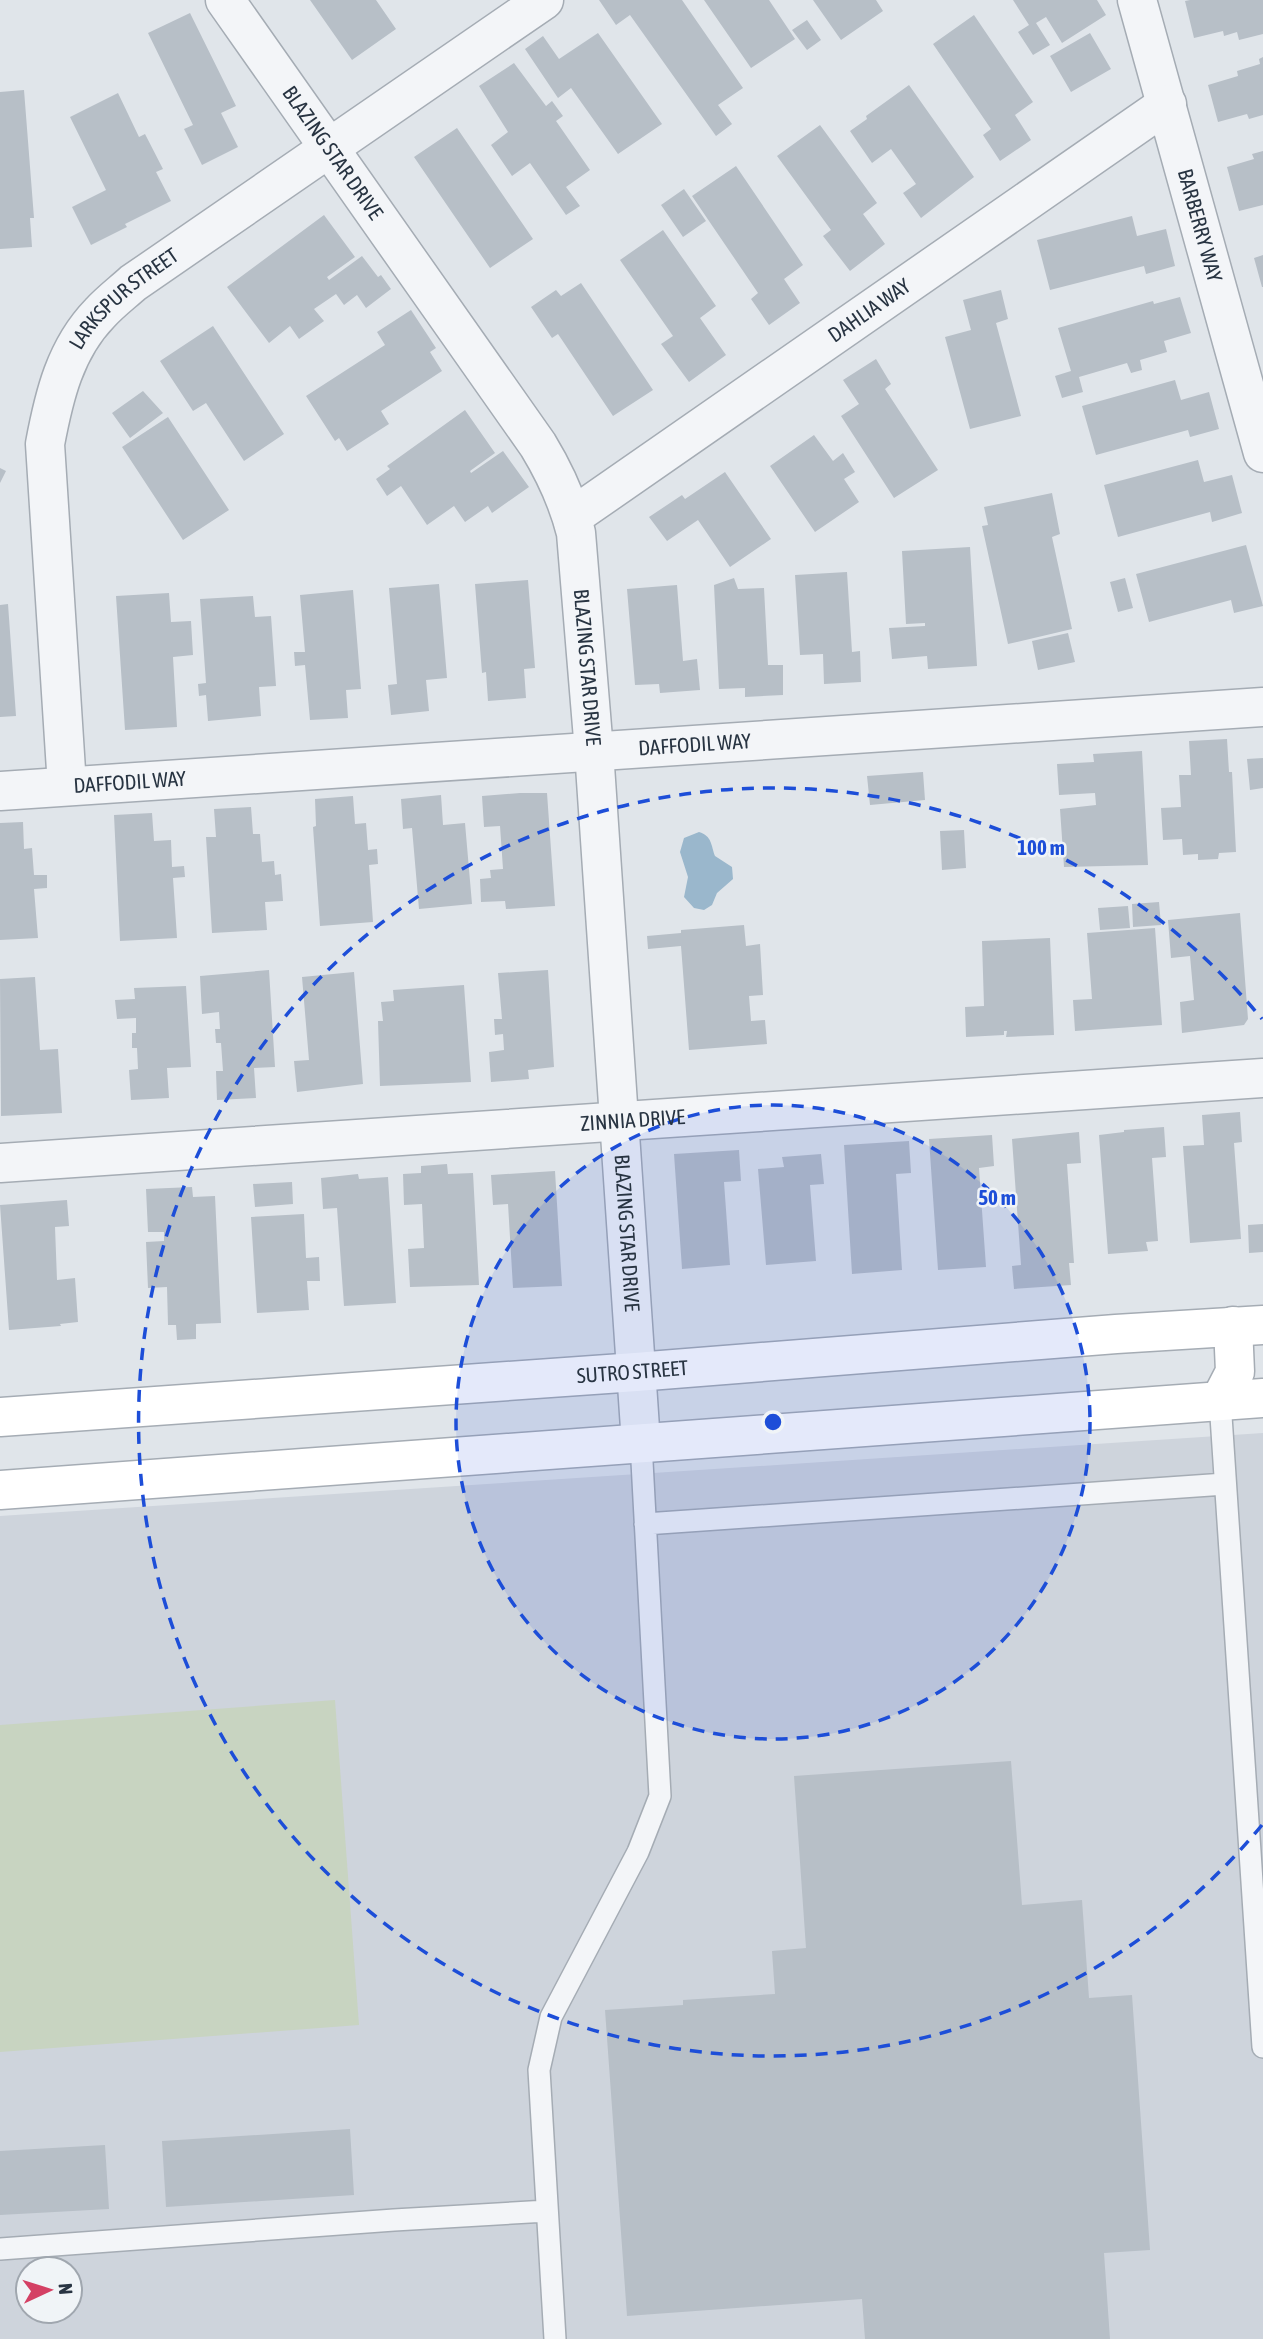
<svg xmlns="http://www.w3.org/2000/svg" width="1263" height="2339" viewBox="0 0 1263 2339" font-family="'Asap Condensed',sans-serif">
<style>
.built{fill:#ced4dc;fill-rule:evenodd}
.green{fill:#c8d4c1}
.water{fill:#9ab7cc}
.building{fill:#b7bfc7}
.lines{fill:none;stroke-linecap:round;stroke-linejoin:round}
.service-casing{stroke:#a5acb4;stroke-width:24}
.minor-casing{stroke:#a5acb4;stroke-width:41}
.secondary-casing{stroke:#a5acb4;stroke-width:41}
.service{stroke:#f3f5f8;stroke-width:21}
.minor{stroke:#f3f5f8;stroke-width:38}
.secondary{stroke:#fff;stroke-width:38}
.ring{fill:none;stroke:#1d4ed8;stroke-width:3.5;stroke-dasharray:12 9}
.labels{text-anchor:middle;stroke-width:5;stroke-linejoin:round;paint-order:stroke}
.street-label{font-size:21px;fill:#283442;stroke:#f0f4f7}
.centre{fill:#1d4ed8;stroke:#f0f4f7;stroke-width:3.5}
.ring-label{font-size:21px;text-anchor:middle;font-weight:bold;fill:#1d4ed8;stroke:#f0f4f7;stroke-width:5;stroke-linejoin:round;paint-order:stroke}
</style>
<rect width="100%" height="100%" fill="#e0e5ea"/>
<path class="built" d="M 1263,1433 L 1263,2339 L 0,2339 L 0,1516 ZM 28,2269 L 70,2269 L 70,2311 L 28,2311 Z"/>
<path class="green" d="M 335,1700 L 359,2025 L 0,2052 L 0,1725 Z"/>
<path class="water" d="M 699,832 C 712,836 711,845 715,856 L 732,867 L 733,879 L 717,893 L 712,905 L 704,910 L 694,908 L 684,897 L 688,877 L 680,852 L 684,838 Z"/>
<path class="building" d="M 310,0 L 376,0 L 396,29 L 352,60 Z
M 599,0 L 682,0 L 743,88 L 718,105 L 732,124 L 716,136 L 630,15 L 616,25 Z
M 704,0 L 769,0 L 795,39 L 751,68 Z
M 813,0 L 876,0 L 883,11 L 841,40 Z
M 1013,0 L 1097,0 L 1106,15 L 1062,43 L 1046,17 L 1036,23 L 1050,45 L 1033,55 L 1018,32 L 1029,25 Z
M 1190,0 L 1263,0 L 1263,34 L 1239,40 L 1237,32 L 1224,36 L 1223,31 L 1194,38 L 1185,1 Z
M 190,13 L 236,106 L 221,113 L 238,147 L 202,165 L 184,129 L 193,125 L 148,33 Z
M 974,15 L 1033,102 L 1015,115 L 1031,140 L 1000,161 L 983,135 L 991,129 L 933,44 Z
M 807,20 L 821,40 L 807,50 L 792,30 Z
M 598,33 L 662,124 L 618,154 L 571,88 L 558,98 L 525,49 L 543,36 L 559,59 Z
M 1090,33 L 1111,69 L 1071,92 L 1050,56 Z
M 1263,57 L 1263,115 L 1249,119 L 1247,114 L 1218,122 L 1208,85 L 1238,76 L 1237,71 L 1260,64 L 1259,59 Z
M 514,63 L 546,106 L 552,101 L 563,116 L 556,121 L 590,170 L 566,187 L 580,206 L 566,215 L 530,163 L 512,176 L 491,145 L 508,132 L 479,86 Z
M 909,85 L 974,177 L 921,218 L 903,193 L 916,184 L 891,149 L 872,163 L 850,131 L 867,119 L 866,116 Z
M 24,90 L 34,218 L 30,218 L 32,247 L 0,249 L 0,92 Z
M 118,93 L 139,137 L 145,134 L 163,169 L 156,172 L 171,201 L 125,224 L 127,227 L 91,245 L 72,207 L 106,190 L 70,117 Z
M 820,125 L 877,203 L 863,214 L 885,244 L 850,271 L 823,236 L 831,230 L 777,156 Z
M 457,128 L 533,239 L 490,268 L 414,157 Z
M 1263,151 L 1263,205 L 1239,211 L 1227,167 L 1254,159 L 1252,154 Z
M 736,166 L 803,265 L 784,279 L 800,303 L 769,325 L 751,299 L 758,293 L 692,196 Z
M 684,189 L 706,221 L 683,237 L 661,205 Z
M 324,215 L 355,257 L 327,277 L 329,280 L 362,256 L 378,277 L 381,275 L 391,289 L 366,308 L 357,295 L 344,305 L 336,294 L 314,309 L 324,321 L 299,339 L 290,326 L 269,343 L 227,287 Z
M 1132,216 L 1137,236 L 1166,229 L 1175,266 L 1146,274 L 1144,266 L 1050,290 L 1037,240 Z
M 663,230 L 716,306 L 700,318 L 726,355 L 689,382 L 661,344 L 673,336 L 620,260 Z
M 1263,255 L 1263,287 L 1262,287 L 1254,258 Z
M 581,283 L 653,390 L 613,416 L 558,334 L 552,338 L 531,307 L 556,290 L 561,296 Z
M 1001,290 L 1008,319 L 996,323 L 1021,416 L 970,429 L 945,337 L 971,330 L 963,300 Z
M 1180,297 L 1191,333 L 1164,341 L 1167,352 L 1140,360 L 1142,370 L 1131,373 L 1127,363 L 1079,377 L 1083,392 L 1062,398 L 1055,376 L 1071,371 L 1058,328 L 1153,301 L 1154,304 Z
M 411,310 L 436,348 L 430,352 L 442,371 L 381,411 L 389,424 L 347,451 L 339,438 L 335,441 L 306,396 L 385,345 L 377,332 Z
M 213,326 L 284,434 L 244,461 L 206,403 L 193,411 L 160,361 Z
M 876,359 L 891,384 L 885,389 L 938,470 L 894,498 L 841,416 L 859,404 L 843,380 Z
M 1175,380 L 1181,400 L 1209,392 L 1219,429 L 1190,437 L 1188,430 L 1096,455 L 1082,406 Z
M 143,391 L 163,413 L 130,438 L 112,413 Z
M 465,410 L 495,453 L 470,471 L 471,473 L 503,451 L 529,487 L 492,513 L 488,506 L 465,522 L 454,506 L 427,525 L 401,486 L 387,496 L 376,479 L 390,469 L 387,466 Z
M 168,417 L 229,510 L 183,540 L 122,447 Z
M 814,435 L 833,461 L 843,453 L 855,472 L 844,479 L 859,502 L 815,532 L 770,466 Z
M 1198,460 L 1204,482 L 1232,475 L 1242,513 L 1212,522 L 1210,512 L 1118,537 L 1104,485 Z
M 0,468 L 6,471 L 0,483 Z
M 725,472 L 771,539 L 730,567 L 698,520 L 667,541 L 649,517 L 682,495 L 685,499 Z
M 1052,493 L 1060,534 L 1052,537 L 1072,629 L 1008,644 L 982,526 L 988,525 L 984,507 Z
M 1246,545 L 1263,606 L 1234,613 L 1231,600 L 1149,622 L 1136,574 Z
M 970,547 L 977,666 L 928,669 L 927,656 L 892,659 L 889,628 L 925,626 L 925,623 L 906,624 L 902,551 Z
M 847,572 L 852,652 L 860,651 L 861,682 L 824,684 L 823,654 L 800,655 L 795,575 Z
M 734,578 L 738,589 L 764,588 L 768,665 L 783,665 L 783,695 L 745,697 L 745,688 L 719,689 L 714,585 Z
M 1125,578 L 1133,608 L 1118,612 L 1110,582 Z
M 528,580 L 535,668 L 524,669 L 526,698 L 488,701 L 486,672 L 482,673 L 475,584 Z
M 439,584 L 447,678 L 426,680 L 429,711 L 391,715 L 388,685 L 397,684 L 389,588 Z
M 677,585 L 683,661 L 697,659 L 700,690 L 660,693 L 659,684 L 635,685 L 627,589 Z
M 353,590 L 361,689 L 346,690 L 348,718 L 310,720 L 305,665 L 295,666 L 294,652 L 305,652 L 300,595 Z
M 169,593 L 171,622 L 191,621 L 193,655 L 173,657 L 177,727 L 125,730 L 116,596 Z
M 253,596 L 255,617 L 271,616 L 276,686 L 259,687 L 261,716 L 208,721 L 206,695 L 199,696 L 198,684 L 206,683 L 200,599 Z
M 8,604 L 16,716 L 0,717 L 0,605 Z
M 1068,633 L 1075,662 L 1038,670 L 1032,641 Z
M 1227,739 L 1229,772 L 1232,772 L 1236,852 L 1219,853 L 1218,859 L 1198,860 L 1198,854 L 1183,855 L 1182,839 L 1163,840 L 1161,808 L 1181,807 L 1179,775 L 1191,775 L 1189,741 Z
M 1142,751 L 1148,865 L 1064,867 L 1060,809 L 1096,805 L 1095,793 L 1059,795 L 1057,764 L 1094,762 L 1093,754 Z
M 1263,758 L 1263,788 L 1250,790 L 1247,759 Z
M 923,772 L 925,800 L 870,805 L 867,776 Z
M 520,793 L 547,793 L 555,906 L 506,909 L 505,901 L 481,902 L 480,879 L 491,878 L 490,870 L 503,869 L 500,826 L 484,827 L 482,796 Z
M 441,795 L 443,825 L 465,823 L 472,904 L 419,909 L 412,828 L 403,829 L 401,799 Z
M 353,796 L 355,824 L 366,823 L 368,850 L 377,849 L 378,864 L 369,865 L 373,922 L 320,926 L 313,827 L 316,826 L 315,799 Z
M 251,807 L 253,834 L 260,834 L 262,862 L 274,861 L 275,875 L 281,874 L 283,901 L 265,902 L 267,930 L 212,933 L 206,837 L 216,837 L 214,809 Z
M 152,813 L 154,841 L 171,840 L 172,867 L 184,866 L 185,877 L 173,878 L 177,938 L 120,941 L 114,815 Z
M 23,822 L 24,849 L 32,848 L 34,875 L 47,875 L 47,888 L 34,889 L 38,938 L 0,940 L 0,823 Z
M 964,830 L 966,868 L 942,870 L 940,831 Z
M 1159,902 L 1161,925 L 1133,927 L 1132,904 Z
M 1128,906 L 1130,928 L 1100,930 L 1098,908 Z
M 1240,913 L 1248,1019 L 1244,1025 L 1182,1033 L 1180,1002 L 1194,1000 L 1190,956 L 1171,958 L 1168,920 Z
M 744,925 L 746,946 L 760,944 L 763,995 L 749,996 L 751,1021 L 765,1020 L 767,1044 L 689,1050 L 681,946 L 648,949 L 647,936 L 681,933 L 681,930 Z
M 1155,928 L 1162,1025 L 1075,1031 L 1073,1000 L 1092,999 L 1087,933 Z
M 1050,938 L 1054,1035 L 1006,1037 L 1007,1031 L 1004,1031 L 1004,1035 L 966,1037 L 965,1007 L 984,1006 L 982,941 Z
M 269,970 L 275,1067 L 254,1068 L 256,1098 L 217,1100 L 216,1071 L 223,1071 L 221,1043 L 216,1043 L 215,1029 L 220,1029 L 219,1012 L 202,1014 L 200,976 Z
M 548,970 L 554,1067 L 528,1070 L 529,1079 L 491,1082 L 489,1052 L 504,1050 L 503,1034 L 495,1035 L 494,1019 L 502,1019 L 498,973 Z
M 354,972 L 363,1084 L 297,1092 L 294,1061 L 309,1060 L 302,977 Z
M 35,977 L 40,1050 L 58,1049 L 62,1113 L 1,1116 L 0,979 Z
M 464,985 L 471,1082 L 380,1086 L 378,1021 L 383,1021 L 381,1002 L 394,1001 L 393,990 Z
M 186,986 L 191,1067 L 167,1068 L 169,1098 L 131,1100 L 129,1070 L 138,1069 L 137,1048 L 132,1048 L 132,1033 L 136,1033 L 136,1018 L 117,1019 L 115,1000 L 135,999 L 134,988 Z
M 1240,1112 L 1242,1142 L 1234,1143 L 1241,1239 L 1190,1243 L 1183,1146 L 1204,1145 L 1202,1115 Z
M 1164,1127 L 1166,1157 L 1152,1158 L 1158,1241 L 1146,1242 L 1148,1251 L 1108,1254 L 1099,1135 L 1124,1132 L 1124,1130 Z
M 1079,1132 L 1081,1163 L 1067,1164 L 1074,1263 L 1069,1263 L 1071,1285 L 1014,1289 L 1012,1266 L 1021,1265 L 1012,1139 Z
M 992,1135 L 994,1166 L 979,1168 L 986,1267 L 938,1270 L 929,1139 Z
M 909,1141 L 911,1173 L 896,1174 L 902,1270 L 852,1274 L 844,1145 Z
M 739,1150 L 741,1181 L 724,1182 L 730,1265 L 682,1269 L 674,1154 Z
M 821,1154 L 824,1184 L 810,1185 L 816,1261 L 766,1265 L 758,1169 L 784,1167 L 782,1157 Z
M 447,1164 L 448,1174 L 473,1173 L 479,1285 L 410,1287 L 408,1249 L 424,1248 L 422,1204 L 404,1205 L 403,1174 L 421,1173 L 421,1166 Z
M 555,1171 L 562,1286 L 513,1288 L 508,1204 L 493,1205 L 491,1175 Z
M 358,1174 L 359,1179 L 388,1177 L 396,1303 L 344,1306 L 337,1208 L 323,1209 L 321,1178 Z
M 292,1182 L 293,1204 L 255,1207 L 253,1184 Z
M 192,1187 L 193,1197 L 215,1196 L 221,1323 L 196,1324 L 196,1339 L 177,1340 L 176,1325 L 168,1325 L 167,1287 L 148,1288 L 146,1242 L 164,1241 L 164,1232 L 148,1232 L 146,1189 Z
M 67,1200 L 69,1226 L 55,1227 L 57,1280 L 75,1278 L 78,1322 L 60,1324 L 61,1326 L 9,1330 L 0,1205 Z
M 304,1214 L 306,1258 L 319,1257 L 320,1281 L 307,1281 L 309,1310 L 257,1313 L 251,1217 Z
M 1263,1224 L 1263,1252 L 1249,1253 L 1248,1225 Z
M 1011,1761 L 1022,1905 L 1082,1900 L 1089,1998 L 1132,1995 L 1150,2250 L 1104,2253 L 1110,2339 L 865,2339 L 862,2299 L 627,2316 L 605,2010 L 683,2005 L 683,2000 L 775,1994 L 772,1951 L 806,1948 L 794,1776 Z
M 350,2129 L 354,2195 L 166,2207 L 162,2141 Z
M 105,2145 L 109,2209 L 0,2215 L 0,2151 Z"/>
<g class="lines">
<defs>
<path id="service" d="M 1220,1401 L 1263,2047
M 645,1524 L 1225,1484
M 0,2249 L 394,2220 L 547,2211
M 555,2339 L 539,2070 L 551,2017 L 638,1852 L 660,1796 L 641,1443"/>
<g id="minor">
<path id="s1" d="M 225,0 L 538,445 C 555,473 568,501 576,533 L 594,751 L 641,1443"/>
<path id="s2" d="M 1137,0 L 1263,453"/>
<path id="s3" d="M 572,517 L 1167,104"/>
<path id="s4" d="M 67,786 L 45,444 C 54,396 65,349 100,313 C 110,302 122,293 133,283 L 544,0"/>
<path id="s5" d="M 0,791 L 1263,707"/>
<path id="s6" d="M 0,1163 L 1263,1078"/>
</g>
<g id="secondary">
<path d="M 1220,1401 L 1235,1372 L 1233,1326"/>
<path id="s7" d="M 0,1417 L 636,1372 L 1116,1334 L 1263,1325"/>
<path d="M 0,1490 L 1263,1398"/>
</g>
</defs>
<use href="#service" class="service-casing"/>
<use href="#minor" class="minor-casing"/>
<use href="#secondary" class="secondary-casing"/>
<use href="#service" class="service"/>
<use href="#minor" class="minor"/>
<use href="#secondary" class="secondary"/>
</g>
<circle cx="773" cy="1422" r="317" fill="#1d4ed8" fill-opacity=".12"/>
<g class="ring">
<circle cx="773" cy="1422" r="317"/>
<path d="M1262 1825A634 634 0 1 1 1262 1019"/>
</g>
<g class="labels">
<g class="street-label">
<text dy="7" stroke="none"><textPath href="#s1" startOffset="187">BLAZING STAR DRIVE</textPath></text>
<text dy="7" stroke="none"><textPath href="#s2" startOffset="234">BARBERRY WAY</textPath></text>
<text dy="7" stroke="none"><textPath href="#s4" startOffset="514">LARKSPUR STREET</textPath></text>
<text dy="7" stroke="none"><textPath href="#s3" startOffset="362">DAHLIA WAY</textPath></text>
<text dy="7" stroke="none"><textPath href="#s1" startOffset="775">BLAZING STAR DRIVE</textPath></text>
<text dy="7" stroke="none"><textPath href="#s5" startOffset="696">DAFFODIL WAY</textPath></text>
<text dy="7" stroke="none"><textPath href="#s5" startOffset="130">DAFFODIL WAY</textPath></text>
<text dy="7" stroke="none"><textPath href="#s6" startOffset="634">ZINNIA DRIVE</textPath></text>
<text dy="7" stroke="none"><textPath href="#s1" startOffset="1342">BLAZING STAR DRIVE</textPath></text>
<text dy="7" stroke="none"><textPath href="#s7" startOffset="634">SUTRO STREET</textPath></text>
</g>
</g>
<circle cx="773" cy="1422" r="10" class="centre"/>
<g class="ring-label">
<text x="1041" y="855">100 m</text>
<text x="997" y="1205">50 m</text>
</g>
<g transform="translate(49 2290) rotate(86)"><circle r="33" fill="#f0f4f7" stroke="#a0a7af" stroke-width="2"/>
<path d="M0-5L12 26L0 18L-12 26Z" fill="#d44064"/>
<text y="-10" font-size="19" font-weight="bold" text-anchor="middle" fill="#283442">N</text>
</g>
</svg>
